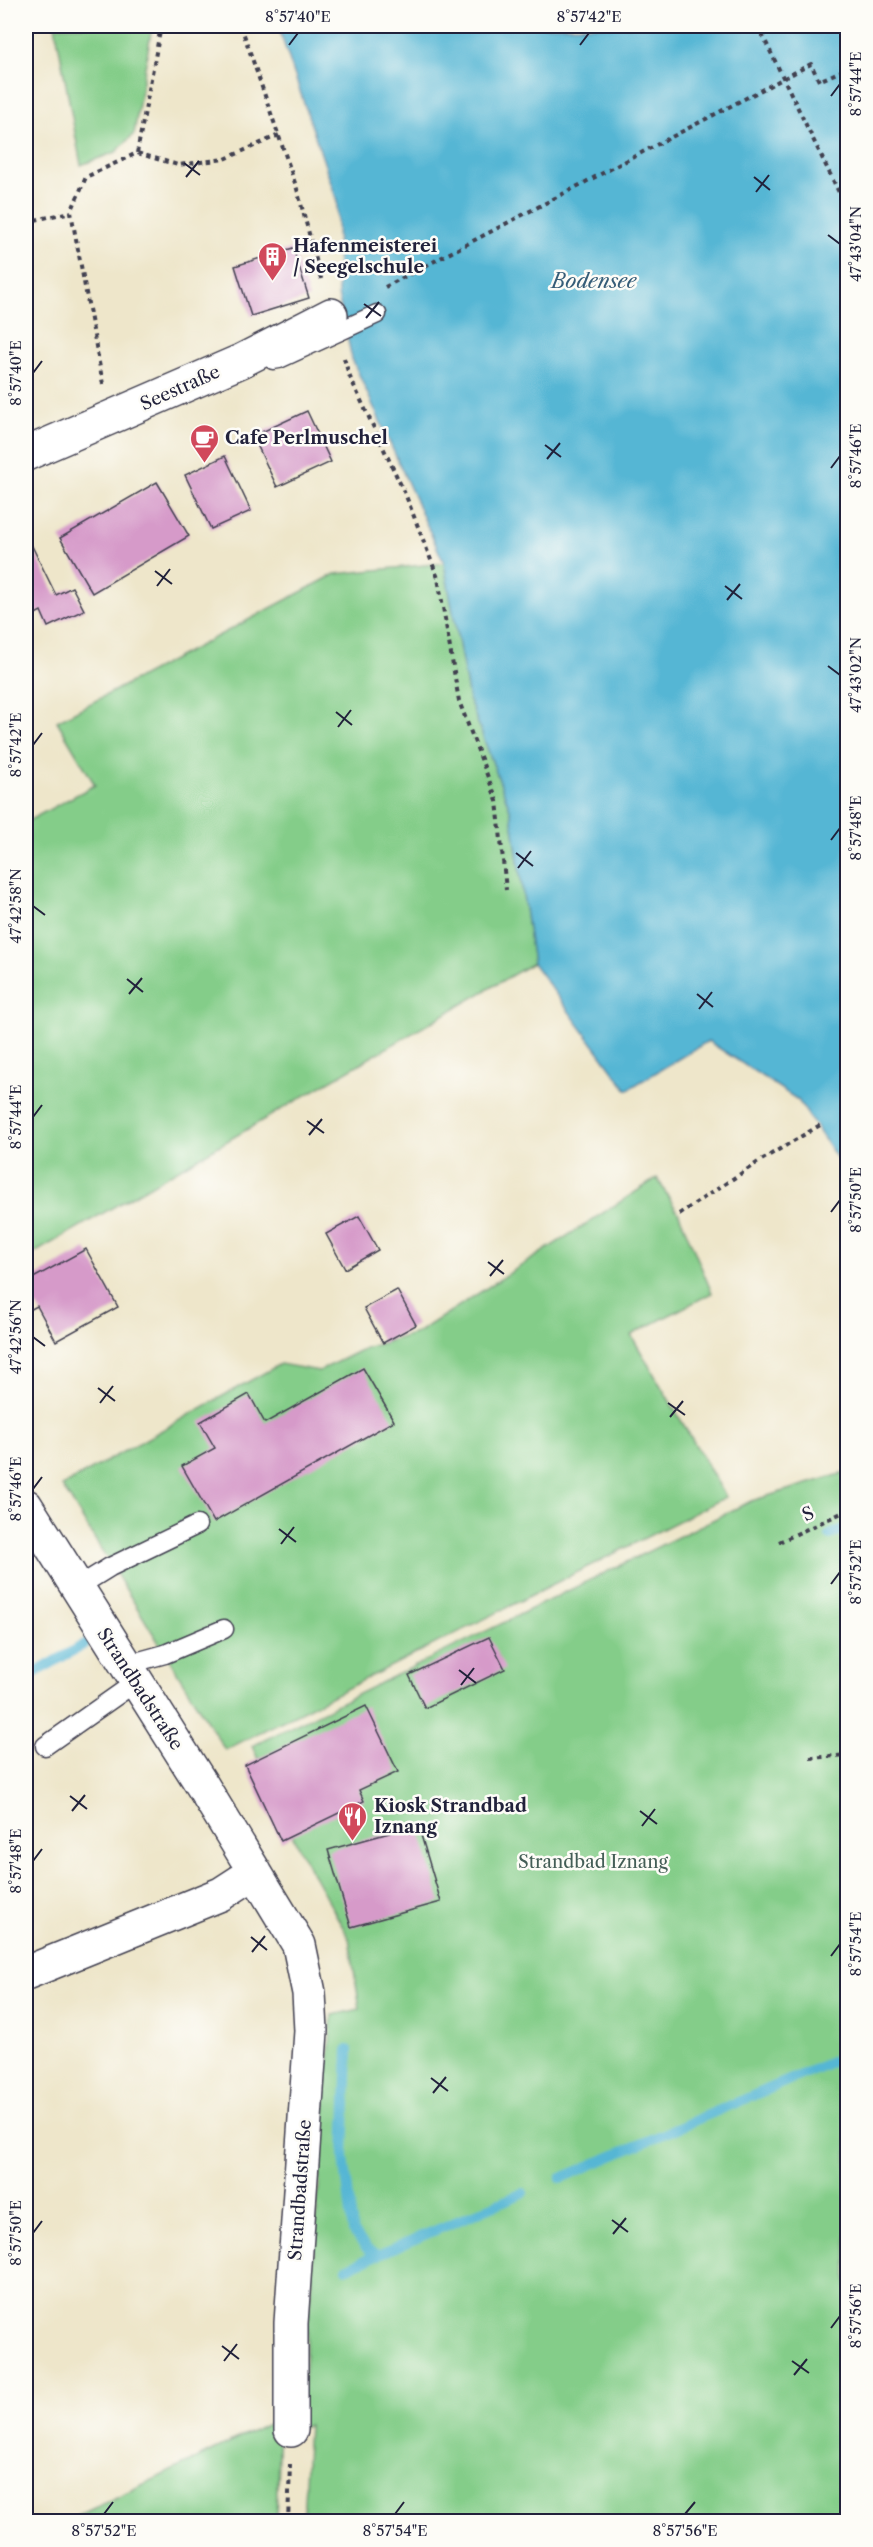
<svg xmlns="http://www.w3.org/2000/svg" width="873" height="2547" viewBox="0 0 873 2547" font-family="'Libre Caslon Text',serif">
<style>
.green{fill:#84cd89;stroke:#537862;stroke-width:1.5}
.water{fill:#55b6d4;stroke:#3c6c88;stroke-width:1.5}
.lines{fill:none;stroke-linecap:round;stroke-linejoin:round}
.stream{stroke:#55b6d4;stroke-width:10}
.ferry{stroke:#365d78;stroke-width:1.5;stroke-dasharray:8 6;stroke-linecap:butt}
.building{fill:#d69ac9}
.lane-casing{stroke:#413f50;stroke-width:21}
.street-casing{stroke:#413f50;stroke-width:36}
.path{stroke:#413f50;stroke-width:4;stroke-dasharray:4.5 4.5;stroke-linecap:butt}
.lane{stroke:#fff;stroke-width:18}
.street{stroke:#fff;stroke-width:33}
.ticks{fill:none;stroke:#22223b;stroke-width:2}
.labels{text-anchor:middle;stroke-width:5;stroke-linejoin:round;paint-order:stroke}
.poi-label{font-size:18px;font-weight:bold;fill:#22223b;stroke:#fdfcf7;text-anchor:start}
.street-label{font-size:18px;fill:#22223b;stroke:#fdfcf7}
.park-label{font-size:18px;fill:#445e56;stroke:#fdfcf7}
.water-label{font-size:20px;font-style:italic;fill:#365d78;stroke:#fdfcf7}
.neatline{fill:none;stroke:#22223b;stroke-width:2}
.ticks-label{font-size:15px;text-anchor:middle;fill:#22223b}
</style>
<rect width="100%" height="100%" fill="#fdfcf7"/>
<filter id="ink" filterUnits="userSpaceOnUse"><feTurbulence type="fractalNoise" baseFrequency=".0167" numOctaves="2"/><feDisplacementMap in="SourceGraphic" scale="12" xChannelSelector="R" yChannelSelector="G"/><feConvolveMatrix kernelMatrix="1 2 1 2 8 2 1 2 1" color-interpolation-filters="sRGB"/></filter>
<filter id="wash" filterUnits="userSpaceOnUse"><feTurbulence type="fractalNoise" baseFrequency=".008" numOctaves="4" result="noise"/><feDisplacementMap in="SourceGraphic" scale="24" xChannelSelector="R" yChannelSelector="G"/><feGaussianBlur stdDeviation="1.35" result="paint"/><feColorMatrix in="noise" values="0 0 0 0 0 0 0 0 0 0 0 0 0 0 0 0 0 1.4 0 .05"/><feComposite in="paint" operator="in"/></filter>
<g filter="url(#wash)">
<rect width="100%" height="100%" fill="#eee6ca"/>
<path class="green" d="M 55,26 L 152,26 L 134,134 L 116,152 L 81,165 Z
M 444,563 L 469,699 L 511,812 L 533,963 L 26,1258 L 26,822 L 95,785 L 57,721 L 335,574 Z
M 657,1178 L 679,1214 L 712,1293 L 631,1335 L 726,1497 L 225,1750 L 62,1486 L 280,1364 L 319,1371 L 365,1348 L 417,1333 Z
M 847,1472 L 847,2521 L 303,2521 L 308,2425 L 300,2429 L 332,2015 L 360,2009 L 349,1938 L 298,1847 L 252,1746 L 751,1501 Z
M 279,2419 L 276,2521 L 67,2521 Z"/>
<path class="water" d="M 278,26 L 847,26 L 847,1173 L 798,1100 L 708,1041 L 627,1090 L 533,963 L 511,812 L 469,699 L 444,563 L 352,359 L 338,295 L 337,201 Z"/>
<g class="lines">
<path class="stream" d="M 830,1535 L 848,1527
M 26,1678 L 90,1641
M 348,2050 L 344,2157 L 353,2231 L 368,2250 L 379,2255
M 561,2178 L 836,2060
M 347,2268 L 523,2193"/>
<path class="ferry" d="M 841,71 L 848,79
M 842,71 L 848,68"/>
</g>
<g id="blocks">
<path class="building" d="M 293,248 L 309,298 L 251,316 L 235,266 Z
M 307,411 L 331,462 L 277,487 L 253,436 Z
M 225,456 L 251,511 L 211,529 L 185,475 Z
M 157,482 L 189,536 L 92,593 L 60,538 Z
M 30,542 L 56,595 L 72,587 L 84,610 L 48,627 L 41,611 L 26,619 L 26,544 Z
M 359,1216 L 378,1250 L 345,1269 L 326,1234 Z
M 86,1249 L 118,1307 L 56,1341 L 37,1306 L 26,1312 L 26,1282 Z
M 397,1290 L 416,1325 L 383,1343 L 364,1308 Z
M 363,1368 L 394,1421 L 214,1522 L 182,1466 L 215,1448 L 200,1422 L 249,1394 L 265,1423 Z
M 489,1637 L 505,1669 L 425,1708 L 409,1675 Z
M 366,1706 L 398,1772 L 359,1790 L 364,1801 L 281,1841 L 245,1765 Z
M 418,1825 L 441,1902 L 351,1927 L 328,1850 Z"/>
</g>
</g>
<g filter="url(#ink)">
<use href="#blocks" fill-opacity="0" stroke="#413f50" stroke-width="1.5"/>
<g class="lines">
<defs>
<path id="lane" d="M 273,360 L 279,359 L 377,314
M 76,1588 L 110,1567 L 197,1525
M 125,1665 L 165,1654 L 224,1629
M 45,1746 L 136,1682"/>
<path id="street" d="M 26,454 L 241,361 L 331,315
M 26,1506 L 202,1785 L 299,1945 L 309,1993 L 311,2031 L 291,2323 L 291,2430
M 26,1973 L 221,1894 L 255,1872"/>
</defs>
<use href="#lane" class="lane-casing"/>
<use href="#street" class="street-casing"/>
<path class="path" d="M 241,26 L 297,189 L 322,282
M 758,26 L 848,211
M 137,153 L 161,26
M 26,222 L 71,212
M 385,287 L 811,64 L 819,81 L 841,71
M 344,358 L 349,375 L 406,496 L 438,578 L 459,701 L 497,801 L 506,890
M 103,384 L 71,212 L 86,177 L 137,153 L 178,165 L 225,159 L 279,135
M 679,1214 L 763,1159 L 822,1124
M 779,1542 L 848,1510
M 810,1758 L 848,1755
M 288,2522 L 290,2464"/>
<use href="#lane" class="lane"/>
<use href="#street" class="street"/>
</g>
</g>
<path class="ticks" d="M 289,45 L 298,33M 580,45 L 589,33M 831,96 L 840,84M 184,163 L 200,175M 186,177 L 199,161M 754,177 L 770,190M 756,192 L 769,175M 828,235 L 840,244M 364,304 L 381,316M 366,318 L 379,302M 33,373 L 42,361M 545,445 L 561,457M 547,459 L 560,443M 831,468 L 840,456M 155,571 L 172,584M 157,586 L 170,569M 725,586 L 742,599M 727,600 L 740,584M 828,666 L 840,675M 336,712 L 352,725M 338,727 L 351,710M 33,745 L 42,733M 831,840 L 840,828M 516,853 L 533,866M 518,868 L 531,851M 33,906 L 45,915M 127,979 L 143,992M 129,994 L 142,978M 697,994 L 713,1007M 699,1009 L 712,992M 33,1117 L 42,1105M 307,1121 L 324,1133M 309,1135 L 322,1119M 831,1212 L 840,1200M 488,1262 L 504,1274M 490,1276 L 503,1260M 33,1337 L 45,1346M 98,1388 L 115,1401M 100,1403 L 113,1386M 668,1403 L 685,1415M 670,1417 L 683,1401M 33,1489 L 42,1477M 279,1529 L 296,1542M 281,1544 L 294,1527M 831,1584 L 840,1572M 459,1670 L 476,1683M 461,1685 L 474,1668M 70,1796 L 87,1809M 72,1811 L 85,1795M 640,1811 L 657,1824M 642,1826 L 655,1809M 33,1861 L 42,1849M 251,1937 L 267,1950M 252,1952 L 265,1936M 831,1956 L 840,1944M 431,2078 L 448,2091M 433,2093 L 446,2077M 612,2220 L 628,2232M 33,2233 L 42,2221M 613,2234 L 626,2218M 831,2328 L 840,2316M 222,2346 L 239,2359M 224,2361 L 237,2344M 792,2361 L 809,2373M 794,2375 L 807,2359M 104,2514 L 113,2502M 395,2514 L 404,2502M 685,2514 L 695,2502"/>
<defs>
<symbol id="building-pin" viewBox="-11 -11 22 30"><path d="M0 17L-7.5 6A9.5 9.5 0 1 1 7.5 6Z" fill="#d1495b" stroke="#fdfcf7"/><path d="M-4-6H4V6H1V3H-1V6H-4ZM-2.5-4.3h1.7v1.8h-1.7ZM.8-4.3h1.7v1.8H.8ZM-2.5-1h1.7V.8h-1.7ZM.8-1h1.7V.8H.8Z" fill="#fff"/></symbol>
<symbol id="cafe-pin" viewBox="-11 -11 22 30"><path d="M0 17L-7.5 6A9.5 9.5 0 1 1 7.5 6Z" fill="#d1495b" stroke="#fdfcf7"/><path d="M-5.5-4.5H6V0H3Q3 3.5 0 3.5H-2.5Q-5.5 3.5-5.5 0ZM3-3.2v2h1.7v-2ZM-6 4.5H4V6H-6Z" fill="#fff"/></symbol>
<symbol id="restaurant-pin" viewBox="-11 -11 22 30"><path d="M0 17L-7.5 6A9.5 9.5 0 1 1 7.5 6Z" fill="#d1495b" stroke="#fdfcf7"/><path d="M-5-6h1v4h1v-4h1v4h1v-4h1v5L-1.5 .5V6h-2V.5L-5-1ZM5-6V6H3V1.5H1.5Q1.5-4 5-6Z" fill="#fff"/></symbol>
</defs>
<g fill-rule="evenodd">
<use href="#building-pin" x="256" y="240" width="33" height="45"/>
<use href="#cafe-pin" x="188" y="422" width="33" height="45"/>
<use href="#restaurant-pin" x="336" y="1800" width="33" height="45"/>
</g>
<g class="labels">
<g class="poi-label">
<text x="293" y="252">Hafenmeisterei<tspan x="293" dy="21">/ Seegelschule</tspan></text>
<text x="225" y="444">Cafe Perlmuschel</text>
<text x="374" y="1812">Kiosk Strandbad<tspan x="374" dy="21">Iznang</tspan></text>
</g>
<g class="street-label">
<text transform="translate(180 388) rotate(-24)" y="6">Seestraße</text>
<text transform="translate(808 1514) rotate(-25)" y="6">S</text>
<text transform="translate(140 1689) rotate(57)" y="6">Strandbadstraße</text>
<text transform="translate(300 2190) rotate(-86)" y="6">Strandbadstraße</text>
</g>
<g class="park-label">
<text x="593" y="1868">Strandbad Iznang</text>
</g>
<g class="water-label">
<text x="594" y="288">Bodensee</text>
</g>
</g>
<rect width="873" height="2547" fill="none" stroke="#fdfcf7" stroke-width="66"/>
<rect x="33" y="33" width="807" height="2481" class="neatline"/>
<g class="ticks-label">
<text x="298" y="22">8°57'40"E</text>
<text x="589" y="22">8°57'42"E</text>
<text transform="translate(856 84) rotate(-90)" y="5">8°57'44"E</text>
<text transform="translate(856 244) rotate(-90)" y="5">47°43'04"N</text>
<text transform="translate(16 373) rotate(-90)" y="5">8°57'40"E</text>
<text transform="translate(856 456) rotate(-90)" y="5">8°57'46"E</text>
<text transform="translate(856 675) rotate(-90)" y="5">47°43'02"N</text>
<text transform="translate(16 745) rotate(-90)" y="5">8°57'42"E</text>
<text transform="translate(856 828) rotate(-90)" y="5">8°57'48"E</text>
<text transform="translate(16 906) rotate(-90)" y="5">47°42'58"N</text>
<text transform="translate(16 1117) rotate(-90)" y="5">8°57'44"E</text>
<text transform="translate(856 1200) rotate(-90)" y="5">8°57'50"E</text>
<text transform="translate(16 1337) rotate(-90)" y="5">47°42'56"N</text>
<text transform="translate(16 1489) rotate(-90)" y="5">8°57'46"E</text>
<text transform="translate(856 1572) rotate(-90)" y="5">8°57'52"E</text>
<text transform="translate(16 1861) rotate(-90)" y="5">8°57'48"E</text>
<text transform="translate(856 1944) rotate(-90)" y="5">8°57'54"E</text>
<text transform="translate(16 2233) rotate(-90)" y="5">8°57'50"E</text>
<text transform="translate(856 2316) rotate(-90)" y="5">8°57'56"E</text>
<text x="104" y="2536">8°57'52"E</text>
<text x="395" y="2536">8°57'54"E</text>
<text x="685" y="2536">8°57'56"E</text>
</g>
</svg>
